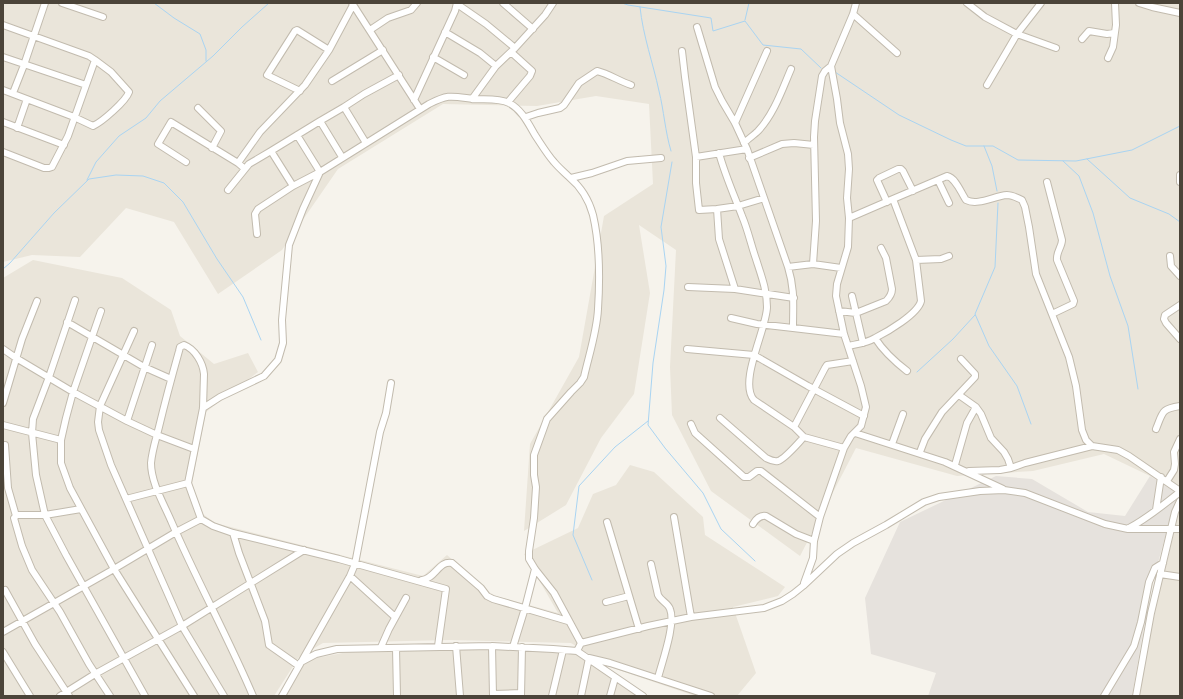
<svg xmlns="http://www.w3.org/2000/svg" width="1183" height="699" viewBox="0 0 1183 699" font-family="Barlow,sans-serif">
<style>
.residential{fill:#eae5da}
.industrial{fill:#e6e2dd}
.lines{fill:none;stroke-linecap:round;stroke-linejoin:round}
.stream{stroke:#a9d4f2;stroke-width:1}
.minor-casing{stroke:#c2bbae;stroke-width:8}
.minor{stroke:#fff;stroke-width:6}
</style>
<rect width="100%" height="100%" fill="#f6f3ec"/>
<path class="residential" d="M 3,3 L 1180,3 L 1180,495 L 1150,476 L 1104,454 L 1033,471 L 957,476 L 856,448 L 800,556 L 711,491 L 672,415 L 670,367 L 676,250 L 639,225 L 650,293 L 634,394 L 601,438 L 566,505 L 524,531 L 530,444 L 579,357 L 604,216 L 653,184 L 649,104 L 596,96 L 537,106 L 443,104 L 338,169 L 282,250 L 218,294 L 174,222 L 126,208 L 80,257 L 32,255 L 3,262 Z
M 33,260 L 122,278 L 171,310 L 180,336 L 214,364 L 248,353 L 258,372 L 206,412 L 192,483 L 203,514 L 215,523 L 423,576 L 447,555 L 492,595 L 558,613 L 524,554 L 578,528 L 593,494 L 616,485 L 630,465 L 654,472 L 703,517 L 705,535 L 785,587 L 778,596 L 733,607 L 756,673 L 737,696 L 695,696 L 610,667 L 571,643 L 449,640 L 323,643 L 299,657 L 274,696 L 3,696 L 3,278 Z
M 1180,508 L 1180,696 L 1138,696 L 1156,607 Z
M 358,650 L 512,650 L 575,654 L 642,696 L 286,696 L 305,663 L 317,658 Z"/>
<path class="industrial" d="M 996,476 L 1032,479 L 1088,512 L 1125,516 L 1150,476 L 1180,495 L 1180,498 L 1173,508 L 1150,592 L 1132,696 L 928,696 L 936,673 L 871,654 L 865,598 L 900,522 Z"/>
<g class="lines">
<path class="stream" d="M 154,3 L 174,18 L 200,34 L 206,50 L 206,61
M 622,3 L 628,5 L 711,18 L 713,31 L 745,21 L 763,45 L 801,49 L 821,68
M 640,7 C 643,36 653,63 659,91 C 664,111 665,131 671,151
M 745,20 L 749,3
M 835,72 L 899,115 L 951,140 L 966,146 L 993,146 L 1018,160 L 1076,161 L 1132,150 L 1180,126
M 984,146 L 992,166 L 997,191
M 1087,159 L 1130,198 L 1169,214 L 1180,222
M 1063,161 L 1079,176 L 1093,213 L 1110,276 L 1128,326 L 1138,389
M 672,162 L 661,227 L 666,266 L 664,290 L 653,363 L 648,425 L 665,448 L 703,493 L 721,529 L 755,561
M 87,180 L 96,162 L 119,136 L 146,118 L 160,101 L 213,56 L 242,27 L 269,3
M 998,203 L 995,267 L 975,314 L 989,346 L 1017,386 L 1031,424
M 3,269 L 10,263 L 54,213 L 89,179 L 116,175 L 143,176 L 164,183 L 183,202 L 217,259 L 243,297 L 261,340
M 917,372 L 953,339 L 975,315
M 592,580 L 573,535 L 579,486 L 615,447 L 648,421"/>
<defs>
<path id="minor" d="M 62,3 L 103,17
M 352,3 L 420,109
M 503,3 L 533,29
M 967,3 L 985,17 L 1017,34 L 1056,48
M 1139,3 L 1152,7 L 1180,13
M 457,4 L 486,24 L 515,48
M 853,14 L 897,53
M 3,25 L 89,56 L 95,60 L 68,136 L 52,167 L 49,168 L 44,168 L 3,152
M 697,27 L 715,87 L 722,101 L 735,123 L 747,149 L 788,267 C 795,290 793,305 793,328 L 844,334
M 370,30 L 388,18 L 411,10 L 417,3
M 445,32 L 480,53 L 496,66
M 1082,39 L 1089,31 L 1107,34 L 1114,33
M 682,51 L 685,77 L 696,157 L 696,183 L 699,210 L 717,209
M 3,57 L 86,85
M 433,57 L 464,75
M 1108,58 L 1113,47 L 1116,25 L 1115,3
M 332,81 L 383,50
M 987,85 L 1017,34 L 1041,3
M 3,90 L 74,117 L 93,126 C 102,122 126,101 129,92 L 111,72 L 95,60
M 300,91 L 267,75 L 295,31 L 297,30 L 329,50
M 13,93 L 24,65 L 45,3
M 472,99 L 496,66 L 515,48 L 545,15 L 553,3
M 414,100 L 455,11 L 457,3
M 508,102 L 530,76 L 532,71 L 511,52
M 198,108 L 221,131 L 212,148
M 526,117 L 538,113 L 560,108 L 564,105 L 579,83 L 597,71 C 609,74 619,81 631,85
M 320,121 L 344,107
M 3,122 L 64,145
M 735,123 L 767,51
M 17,128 L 27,99
M 297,135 L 320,172
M 366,143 L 344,107 L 364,94 L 399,75
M 744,143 C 748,139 754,135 758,131 C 774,114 782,90 791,69
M 719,153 C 725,175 734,195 742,216 C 748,230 751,245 756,259 C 761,275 767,290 767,307 C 767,328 738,382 754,400 L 794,427 L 804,437 L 844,448
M 696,157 L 747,149
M 749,158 L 782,144 L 794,143 L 814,145
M 186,162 L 158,144 L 171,122 L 238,163 L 245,169
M 238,163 L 260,132 L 305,85 L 329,50 L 353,5
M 1180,175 L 1180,182
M 571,178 L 592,173 L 627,161 L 661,158
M 938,180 L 949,203
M 1047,182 L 1062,240 C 1062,247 1056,252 1057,260 L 1074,301 L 1073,304 L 1052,314
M 293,186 L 271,151 L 320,121 L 342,157
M 228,190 L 249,164 L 271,151
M 893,199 L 947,176 C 956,178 961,193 966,200 C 978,206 994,196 1007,195 C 1013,195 1017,198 1022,200 L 1025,207 L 1029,227 L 1036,274 L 1069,357 L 1076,386 L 1082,430 L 1086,440 L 1092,446 L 1118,450 L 1129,456 L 1180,491
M 887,202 L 877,180 L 879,178 L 898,169 L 901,169 L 903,171 L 913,191
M 257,234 L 255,214 L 258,209 L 293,186 L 320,172 L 429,104 C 449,94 451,96 473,99 C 484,100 499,98 509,103 C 522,110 528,123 535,135 C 541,144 547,154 554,162 C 559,168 564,172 569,177 C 581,187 589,200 593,215 C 600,245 600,278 598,309 C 597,331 589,355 584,377 L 580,383 L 571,392 L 547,419 L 534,455 L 534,475 L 536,487 L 534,518 L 529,551 L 529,559 L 535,569 L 554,593 L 581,643
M 1170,256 L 1171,266 L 1180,276
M 916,260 L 941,259 L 949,256
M 813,264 L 816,221 L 814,137 L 815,121 L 822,76 L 825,71 L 831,66
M 788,267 L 813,264 L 841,268
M 688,287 L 735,289 L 794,298
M 735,289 L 719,239 L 717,209 L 738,206 L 764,198
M 852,296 L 863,343
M 75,300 L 49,377 L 33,419 L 32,433 L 36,475 L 45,515 L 66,555 L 145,696
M 1180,305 L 1165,315 L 1164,319 L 1166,323 L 1180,339
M 101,311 L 73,392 L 66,418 L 61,440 L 61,463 L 70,488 L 114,569 L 194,696
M 839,311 L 856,313 L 886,301 C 890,297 892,294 892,289 L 886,258 L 881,248
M 731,318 L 757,324 L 793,328
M 67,322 L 144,367 L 171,379
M 134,331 L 100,406 L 98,422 L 99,430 L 111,465 L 182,626 L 224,696
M 875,338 C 884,352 894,361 907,371
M 152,345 L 127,421 L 157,435 L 194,449
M 848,346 C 857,344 867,343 875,338 C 887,332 918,314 921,301 L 916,260 L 893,199 L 849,218
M 3,349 L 16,358 L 73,392 L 127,421
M 687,349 L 754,355 L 808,386 L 864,416
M 959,395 L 976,407 L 981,414 L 991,438 L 1004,452 L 1008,459 L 1011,468
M 3,403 L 22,339 L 37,301
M 203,408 L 220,397 L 264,376 L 278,360 L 283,343 L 282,320 L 289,245 L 303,209 L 320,172
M 720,418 L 766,458 C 770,460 773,462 778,461 C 785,459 798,443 804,437
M 691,424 L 695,433 L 744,477 L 749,477 L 757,471 L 761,471 L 820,517
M 3,425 L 61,440
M 794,427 L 825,368 L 827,365 L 853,361
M 1156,429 C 1163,412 1161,409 1180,406
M 855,433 L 945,462 L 1003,489
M 892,444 L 903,414
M 5,445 L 8,488 L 16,516
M 920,452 L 925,439 L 942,412 L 975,377 L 975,374 L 961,359
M 955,465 L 967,423 L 976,407
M 969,471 L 1000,470 L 1011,468 L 1025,463 L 1092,446
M 1167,481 L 1174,470 L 1175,464 L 1174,452 L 1180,439
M 126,499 L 188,483
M 81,509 L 45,515 L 17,515 L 14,518 L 22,546 L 32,570 L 60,612 L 89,664 L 110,696
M 1156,510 L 1161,477
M 674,517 L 691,617
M 607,522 L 639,629
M 753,524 C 756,519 760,515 766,516 L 796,534 L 814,541
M 1129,528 C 1148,518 1163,505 1180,492
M 233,533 L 239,553 L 265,621 L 269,645 L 299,666
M 651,564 L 658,595 C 661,601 668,603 670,609 C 676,624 662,662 658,678
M 1160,574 L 1180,577
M 350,576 L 395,617
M 422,580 C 435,579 439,560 452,563 L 481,588 L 487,596 L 493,599 L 568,621
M 804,583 L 813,558 L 814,541 L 820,517 L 844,448 L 851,436 L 861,426 L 866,407 L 861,386 L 844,334 L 836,296 L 837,284 L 848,247 L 849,218 L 847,198 L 849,169 L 848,154 L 840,123 L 837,99 L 831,66 L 853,14 L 856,3
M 5,590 L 35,644 L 69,696
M 606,602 L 629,596
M 3,632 L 114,569 L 176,532 L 201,519
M 456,646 L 460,696
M 492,646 L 493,696
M 381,647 L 389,629 L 406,598
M 513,647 L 525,608 L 535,569
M 396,648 L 397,696
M 577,651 L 581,643 L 648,626 L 691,617 L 764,608 L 782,601 L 793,594 L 803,586 L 837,554 L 853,543 L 886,525 L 924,502 L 939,497 L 980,491 L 1004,490 L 1025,493 L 1105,524 L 1128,529 L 1180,529
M 3,652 L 30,696
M 301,662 L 316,654 L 337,649 L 492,646 L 553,649 L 577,651 L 643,696
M 493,694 L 521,693
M 60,696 L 95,674 L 182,626 L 304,550
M 253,696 C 228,637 197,581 172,523 C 164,504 151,483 151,463 C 152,451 156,439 159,427 C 165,402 172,376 179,351 L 180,347 L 184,345 C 195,349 203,363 204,374 L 203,408 L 188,483 L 201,519 L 213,526 L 233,533 L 339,559 L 446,589 L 438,646
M 282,696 L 350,576 L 355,564 L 380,432 L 386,413 L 391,383
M 521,696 L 522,647
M 552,696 L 563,650
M 581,696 L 589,658 L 610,663 L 711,696
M 610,696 L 615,678
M 1104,696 L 1134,646 L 1141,622 L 1149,582 L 1155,568 L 1163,563
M 1136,696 L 1151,613 L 1175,512 L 1180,501"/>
</defs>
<use href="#minor" class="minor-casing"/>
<use href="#minor" class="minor"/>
</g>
<rect width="1183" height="699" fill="none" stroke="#4b4439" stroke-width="8"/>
</svg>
